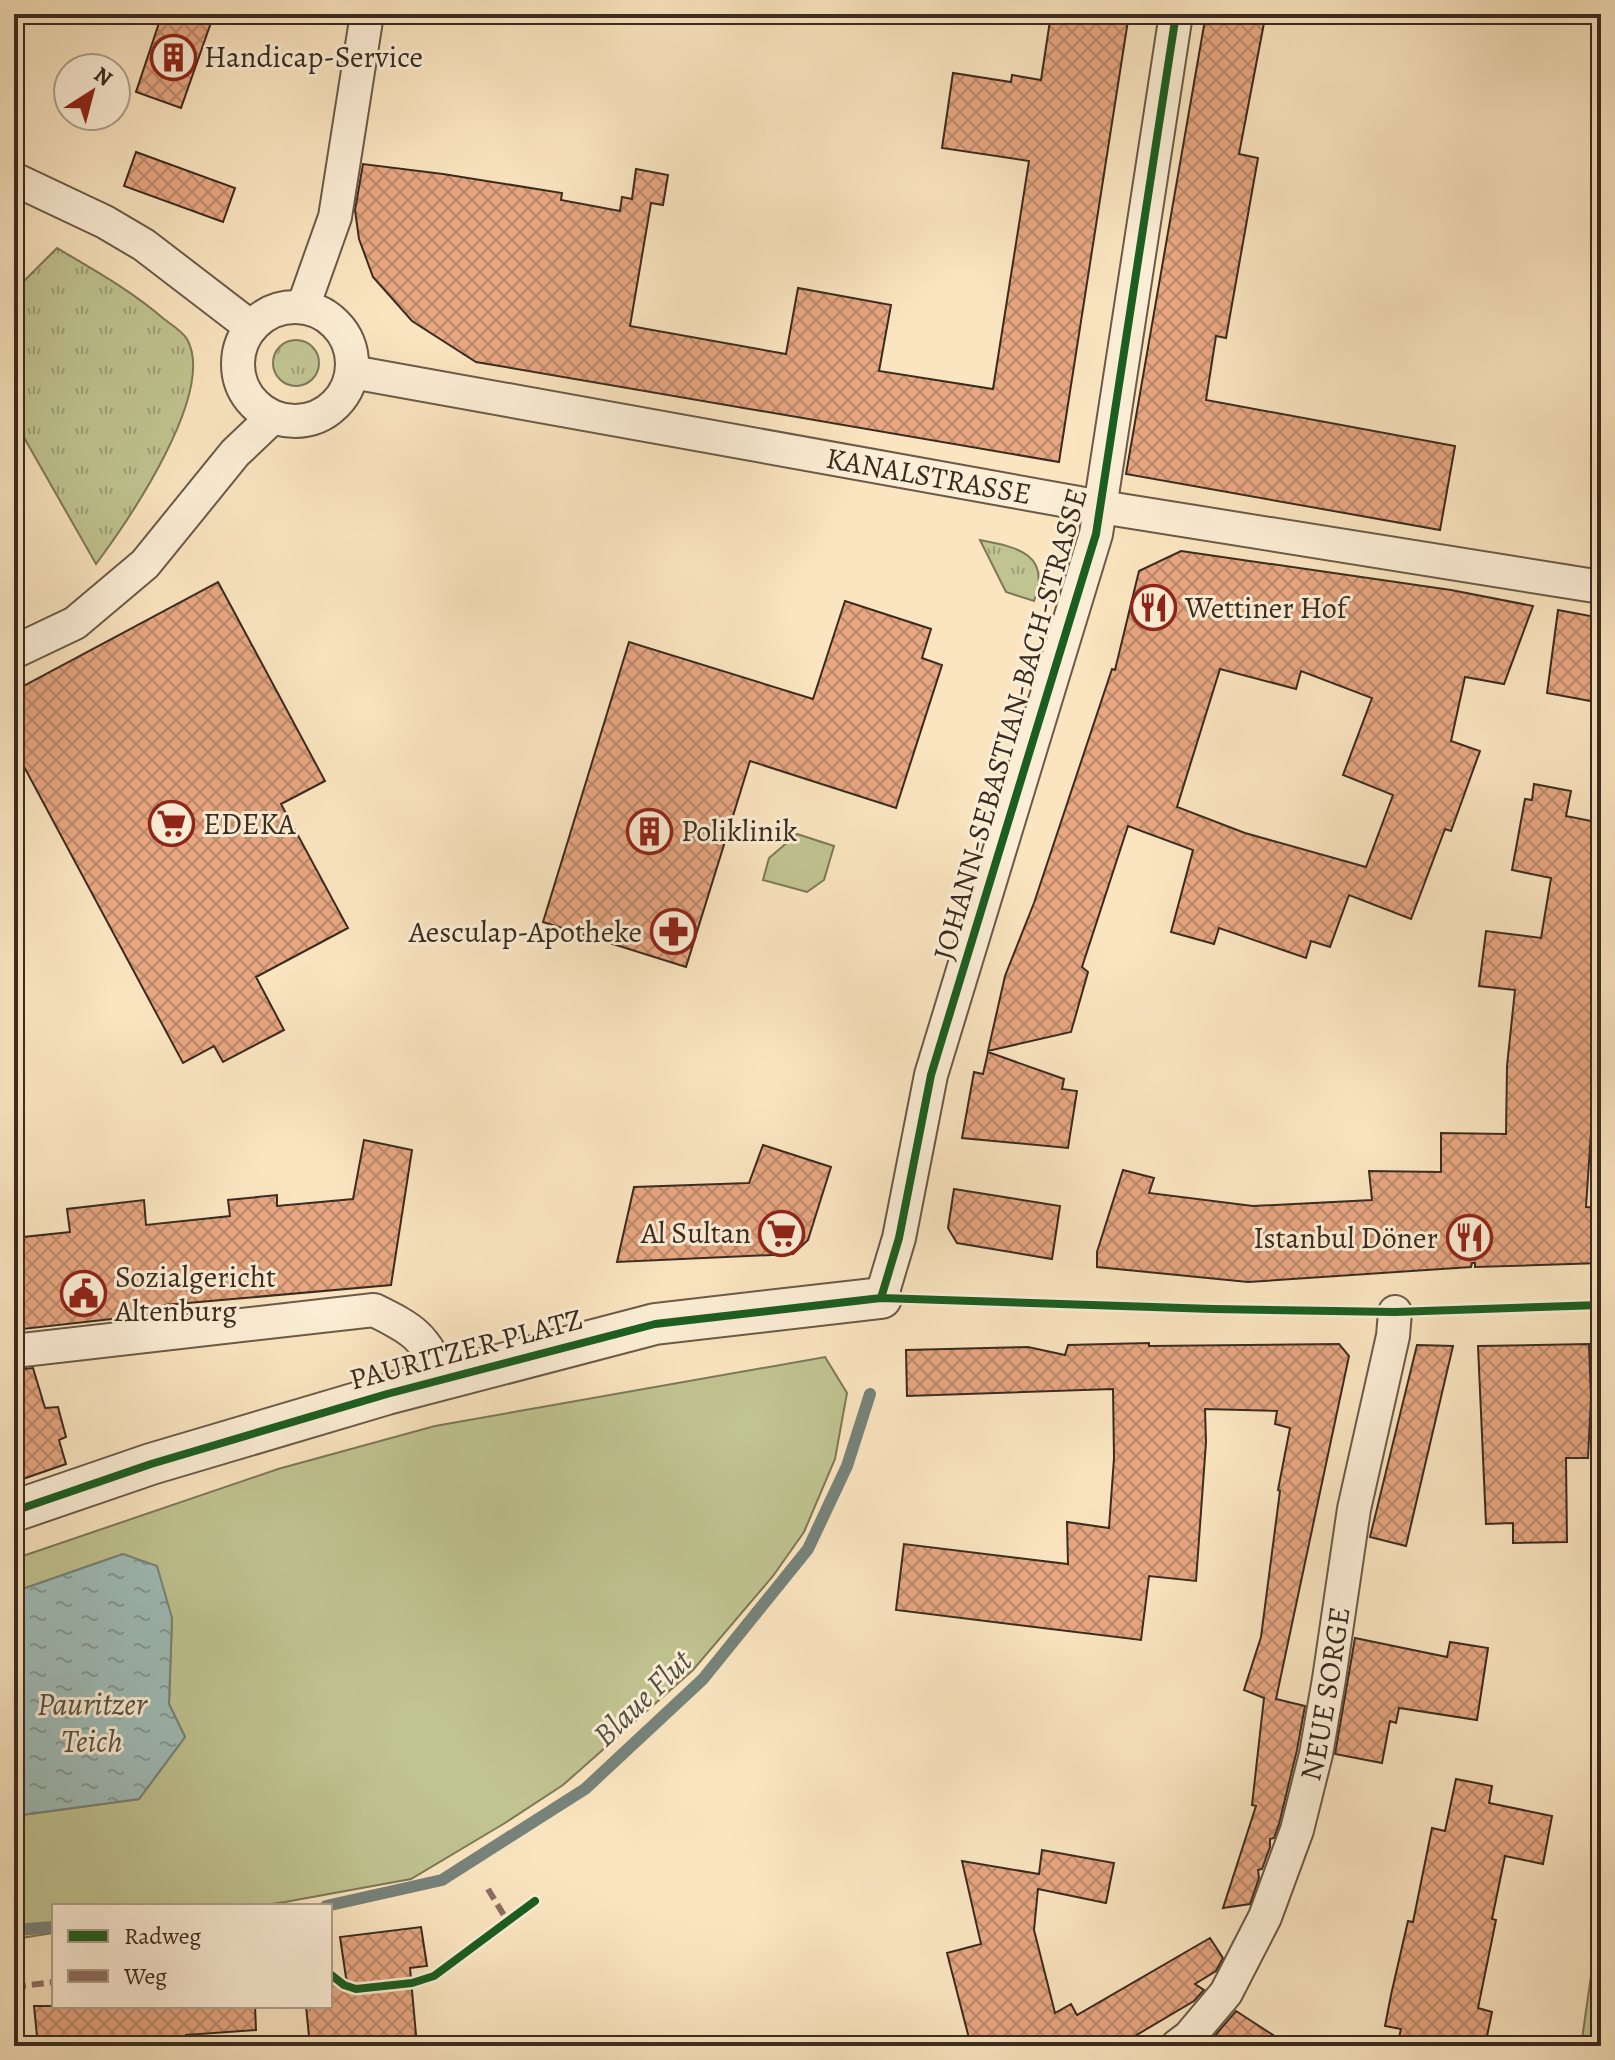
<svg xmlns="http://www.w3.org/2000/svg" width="1615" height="2060" viewBox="0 0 1615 2060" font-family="Alegreya,serif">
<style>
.grass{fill:url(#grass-tufts);stroke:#7d7858;stroke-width:2}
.green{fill:#c0c491;stroke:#7d7858;stroke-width:2}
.water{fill:url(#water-ripples);stroke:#77837b;stroke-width:2}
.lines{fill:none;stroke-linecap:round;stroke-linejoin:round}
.stream{stroke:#77837b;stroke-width:12}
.building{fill:url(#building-cross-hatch);stroke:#3a2b1f;stroke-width:2;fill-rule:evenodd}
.minor-casing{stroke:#6a5a47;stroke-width:36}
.tertiary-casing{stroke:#6a5a47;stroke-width:44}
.minor{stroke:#fceed6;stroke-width:32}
.tertiary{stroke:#fceed6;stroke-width:40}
.quiet{stroke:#8d6e63;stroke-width:6;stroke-dasharray:12 6;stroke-linecap:butt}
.cycleway-casing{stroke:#fceed6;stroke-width:13}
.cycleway{stroke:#1b5e20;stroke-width:8}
.labels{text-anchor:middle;stroke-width:6;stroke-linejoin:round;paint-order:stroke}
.poi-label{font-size:30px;fill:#3a2b1f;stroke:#fceed6;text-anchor:start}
.street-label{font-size:30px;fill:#3a2b1f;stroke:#fceed6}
.water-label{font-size:32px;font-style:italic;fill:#535046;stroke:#fceed6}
</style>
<defs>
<pattern id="grass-tufts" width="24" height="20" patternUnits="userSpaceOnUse" patternTransform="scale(2)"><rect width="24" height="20" fill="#c0c491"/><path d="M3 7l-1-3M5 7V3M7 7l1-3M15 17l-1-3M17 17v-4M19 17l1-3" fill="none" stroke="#9d9f76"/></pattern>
<pattern id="water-ripples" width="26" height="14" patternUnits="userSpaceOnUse" patternTransform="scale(2)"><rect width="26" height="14" fill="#9fbdb9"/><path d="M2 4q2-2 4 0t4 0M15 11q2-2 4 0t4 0" fill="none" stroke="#839a96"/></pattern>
<pattern id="building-cross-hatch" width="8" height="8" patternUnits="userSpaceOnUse" patternTransform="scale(2)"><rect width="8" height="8" fill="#e7a782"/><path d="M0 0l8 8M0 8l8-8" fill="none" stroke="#bc886a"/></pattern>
</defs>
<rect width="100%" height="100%" fill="#fae5c0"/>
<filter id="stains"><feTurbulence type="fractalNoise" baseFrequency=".0025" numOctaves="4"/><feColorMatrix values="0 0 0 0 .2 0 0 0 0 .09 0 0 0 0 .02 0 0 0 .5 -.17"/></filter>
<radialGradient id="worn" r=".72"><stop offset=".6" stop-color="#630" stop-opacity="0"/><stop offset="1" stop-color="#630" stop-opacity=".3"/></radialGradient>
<path class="grass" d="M 57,248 C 94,270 132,291 164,319 C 172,325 182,331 187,339 C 217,392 128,521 96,564 L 14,420 L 14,291 Z
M273 363a23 23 0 1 1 46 0a23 23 0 1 1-46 0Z
M 980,540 C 1017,547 1052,554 1034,601 L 1006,592 Z"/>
<path class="green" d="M 797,834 L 834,846 L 824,880 L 807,892 L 763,880 L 769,858 Z
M 825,1357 L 847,1393 L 835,1459 L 804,1532 L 773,1576 L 693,1670 L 563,1785 L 505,1823 L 411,1879 L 285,1902 L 258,1906 L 54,1906 L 54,1933 L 14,1939 L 14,1816 L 139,1799 L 185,1737 L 169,1704 L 172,1618 L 123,1554 L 14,1592 L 14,1559 L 278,1469 L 435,1426 Z
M 1601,1906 L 1601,2046 L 1581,2046 Z"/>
<path class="water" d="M 123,1554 L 157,1566 L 172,1618 L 169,1704 L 185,1737 L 139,1799 L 14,1816 L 14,1592 Z"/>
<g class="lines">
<path class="stream" d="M 326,1906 L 442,1880 L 585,1789 L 703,1679 L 808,1549 L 847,1466 L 870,1394
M 14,1930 L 54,1927"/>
</g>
<path class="building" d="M 162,14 L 214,14 L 181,108 L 136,92 Z
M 1051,14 L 1129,14 L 1059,462 L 476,362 L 412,321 L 373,277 L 359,239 L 355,210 L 363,164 L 443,174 L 562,193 L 561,200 L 620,211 L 622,197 L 632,199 L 636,169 L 668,175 L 663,205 L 651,203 L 630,326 L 786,354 L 798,288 L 891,305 L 879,371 L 993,389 L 1029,161 L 942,148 L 953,73 L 1011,82 L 1012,75 L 1041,80 Z
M 1206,14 L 1264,23 L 1239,154 L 1258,158 L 1226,338 L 1216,336 L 1206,400 L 1455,446 L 1440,530 L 1126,474 Z
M 136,152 L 235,188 L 223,222 L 124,186 Z
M 1181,551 L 1451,590 L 1533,606 L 1504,684 L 1465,677 L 1451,741 L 1480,751 L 1451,831 L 1445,829 L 1411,919 L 1349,895 L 1330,947 L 1311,941 L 1306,958 L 1219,928 L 1214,944 L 1171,932 L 1193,850 L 1128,826 L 1082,967 L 1088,972 L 1071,1032 L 988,1051 L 1005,976 L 1034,903 L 1112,669 L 1115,670 L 1139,571 ZM 1220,669 L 1296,689 L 1301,671 L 1372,698 L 1343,775 L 1393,795 L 1366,867 L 1245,833 L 1177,807 Z
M 218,582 L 325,781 L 281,804 L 348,928 L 256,977 L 284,1030 L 223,1062 L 214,1046 L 183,1063 L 14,748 L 14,691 Z
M 845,601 L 931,629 L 922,658 L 942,665 L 896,808 L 750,761 L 686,967 L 543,922 L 629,642 L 813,699 Z
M 1558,610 L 1601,618 L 1601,703 L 1547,693 Z
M 1534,784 L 1571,791 L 1566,816 L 1601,823 L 1592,873 L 1601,874 L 1601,1134 L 1591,1132 L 1586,1207 L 1601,1208 L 1601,1263 L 1475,1267 L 1475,1263 L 1472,1263 L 1471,1267 L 1248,1282 L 1097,1267 L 1097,1252 L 1123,1170 L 1154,1178 L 1149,1193 L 1253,1206 L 1372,1200 L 1369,1171 L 1441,1172 L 1441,1133 L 1506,1134 L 1507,1066 L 1515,990 L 1479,986 L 1486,931 L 1541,938 L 1551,878 L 1512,870 L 1525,799 L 1532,800 Z
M 988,1052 L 1064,1079 L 1062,1089 L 1077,1091 L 1068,1148 L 962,1138 L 974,1072 L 983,1074 Z
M 364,1140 L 412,1150 L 391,1285 L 165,1305 L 165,1313 L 14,1330 L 14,1238 L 70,1232 L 67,1209 L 144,1200 L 146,1225 L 230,1216 L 228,1200 L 277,1195 L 277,1206 L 353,1199 Z
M 763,1145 L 831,1167 L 808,1240 L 793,1254 L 617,1262 L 634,1187 L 749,1183 Z
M 954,1189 L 1060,1206 L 1052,1259 L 957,1243 L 948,1228 Z
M 1149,1343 L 1149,1346 L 1339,1344 L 1349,1356 L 1276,1699 L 1305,1706 L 1297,1750 L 1279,1824 L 1274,1838 L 1270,1839 L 1270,1847 L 1262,1869 L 1258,1870 L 1259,1878 L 1250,1904 L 1223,1908 L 1256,1806 L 1252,1805 L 1264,1698 L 1244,1690 L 1261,1637 L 1280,1491 L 1278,1490 L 1290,1428 L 1275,1424 L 1277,1411 L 1205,1409 L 1206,1442 L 1196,1581 L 1149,1576 L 1141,1640 L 896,1610 L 904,1544 L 1068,1564 L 1067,1522 L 1109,1528 L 1114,1458 L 1113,1389 L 907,1396 L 906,1350 L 1028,1347 L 1065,1355 L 1068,1345 Z
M 1589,1344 L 1591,1398 L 1588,1458 L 1566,1458 L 1567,1542 L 1513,1543 L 1513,1523 L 1486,1524 L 1478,1346 Z
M 1417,1345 L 1453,1346 L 1406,1546 L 1370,1537 Z
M 33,1368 L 45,1408 L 58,1407 L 66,1437 L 59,1440 L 66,1464 L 14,1482 L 14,1370 Z
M 1355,1638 L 1447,1657 L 1450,1642 L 1488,1648 L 1477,1720 L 1399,1708 L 1396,1723 L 1390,1721 L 1382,1763 L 1335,1754 Z
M 1456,1779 L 1492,1786 L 1489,1803 L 1552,1816 L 1543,1864 L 1505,1856 L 1492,1919 L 1496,1920 L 1478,2008 L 1492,2012 L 1485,2046 L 1397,2046 L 1401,2029 L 1385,2026 L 1391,1995 L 1408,1921 L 1413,1922 L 1432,1828 L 1445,1831 Z
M 1042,1850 L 1114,1863 L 1106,1903 L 1038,1889 L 1034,1930 L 1055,2013 L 1071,2004 L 1077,2015 L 1210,1938 L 1223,1958 L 1216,1971 L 1195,1984 L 1204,1990 L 1194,2001 L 1118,2046 L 971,2046 L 947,1953 L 981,1944 L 962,1861 L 1039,1874 Z
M 421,1927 L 427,1966 L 410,1968 L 417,2046 L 310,2046 L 306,2006 L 330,2006 L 330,1981 L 348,1991 L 340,1937 Z
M 34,2006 L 255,2006 L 256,2030 L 186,2035 L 187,2046 L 38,2046 Z
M 1236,2011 L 1290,2046 L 1206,2046 Z"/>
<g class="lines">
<defs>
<g id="minor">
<path d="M 14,179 L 105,222 L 144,245 L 251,327"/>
<circle cx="295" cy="364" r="57"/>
<path d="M 303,307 L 335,217 L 367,14"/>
<path id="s1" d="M 352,372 L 1101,507 L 1601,587"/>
<path d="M 14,652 L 75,623 L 145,564 L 235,453 L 273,417"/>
<path d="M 881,1298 L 899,1238 L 931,1075 L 1096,534 L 1176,14"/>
<path d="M 14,1351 L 374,1310 C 415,1330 424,1336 443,1379"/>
<path id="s2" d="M 1177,2046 L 1189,2037 L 1226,1993 L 1265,1917 L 1297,1830 L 1316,1754 L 1329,1679 L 1354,1509 L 1393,1336 L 1395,1312"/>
</g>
<path id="tertiary" d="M 14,1511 L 151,1464 L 387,1394 L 655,1324 L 881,1298"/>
</defs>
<use href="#minor" class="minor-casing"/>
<use href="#tertiary" class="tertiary-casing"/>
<use href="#minor" class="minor"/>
<use href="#tertiary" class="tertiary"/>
<path class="quiet" d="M 488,1889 L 508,1922
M 14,1987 L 54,1982"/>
<defs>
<path id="cycleway" d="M 881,1298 L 899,1238 L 931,1075 L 1096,534 L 1176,14
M 14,1511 L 151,1464 L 387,1394 L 655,1324 L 881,1298 L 1213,1309 L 1395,1312 L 1601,1305
M 330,1974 L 344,1985 L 356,1989 L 412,1983 L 434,1976 L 535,1901"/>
</defs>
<use href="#cycleway" class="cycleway-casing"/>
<use href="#cycleway" class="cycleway"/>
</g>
<defs>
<symbol id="building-ring" viewBox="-11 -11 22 22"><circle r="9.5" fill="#fceed6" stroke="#8f2418" stroke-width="1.5"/><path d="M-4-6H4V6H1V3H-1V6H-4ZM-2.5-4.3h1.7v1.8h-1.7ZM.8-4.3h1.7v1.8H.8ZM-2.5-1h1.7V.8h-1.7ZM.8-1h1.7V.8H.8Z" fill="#8f2418"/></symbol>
<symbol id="restaurant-ring" viewBox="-11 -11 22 22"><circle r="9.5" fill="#fceed6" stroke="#8f2418" stroke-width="1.5"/><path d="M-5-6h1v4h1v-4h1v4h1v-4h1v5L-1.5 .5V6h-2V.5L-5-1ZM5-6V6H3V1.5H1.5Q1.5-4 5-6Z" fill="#8f2418"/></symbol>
<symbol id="supermarket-ring" viewBox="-11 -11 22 22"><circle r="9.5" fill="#fceed6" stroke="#8f2418" stroke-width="1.5"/><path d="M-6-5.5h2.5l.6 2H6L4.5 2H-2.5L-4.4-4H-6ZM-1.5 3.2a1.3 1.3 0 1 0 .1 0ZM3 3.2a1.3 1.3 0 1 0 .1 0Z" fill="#8f2418"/></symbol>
<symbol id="pharmacy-ring" viewBox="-11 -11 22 22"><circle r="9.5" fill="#fceed6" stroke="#8f2418" stroke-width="1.5"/><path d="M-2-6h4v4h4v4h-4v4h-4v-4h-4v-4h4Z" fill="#8f2418"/></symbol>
<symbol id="civic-ring" viewBox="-11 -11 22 22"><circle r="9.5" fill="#fceed6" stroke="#8f2418" stroke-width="1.5"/><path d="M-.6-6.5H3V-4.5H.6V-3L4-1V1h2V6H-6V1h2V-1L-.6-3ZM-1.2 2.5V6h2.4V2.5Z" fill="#8f2418"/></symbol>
</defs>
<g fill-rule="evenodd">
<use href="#building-ring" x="148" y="32" width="51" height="51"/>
<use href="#restaurant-ring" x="1128" y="582" width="51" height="51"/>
<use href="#supermarket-ring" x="146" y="798" width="51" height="51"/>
<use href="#building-ring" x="624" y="806" width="51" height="51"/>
<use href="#pharmacy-ring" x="648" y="906" width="51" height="51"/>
<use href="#supermarket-ring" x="756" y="1208" width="51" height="51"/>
<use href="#restaurant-ring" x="1444" y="1212" width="51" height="51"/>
<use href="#civic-ring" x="58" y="1268" width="51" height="51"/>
</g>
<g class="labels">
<g class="poi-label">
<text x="204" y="67">Handicap-Service</text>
<text x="1185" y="618">Wettiner Hof</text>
<text x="203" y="834">EDEKA</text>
<text x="681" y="841">Poliklinik</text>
<text x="642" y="942" text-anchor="end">Aesculap-Apotheke</text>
<text x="751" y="1243" text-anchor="end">Al Sultan</text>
<text x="1438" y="1248" text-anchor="end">Istanbul Döner</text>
<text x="115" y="1287">Sozialgericht<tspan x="115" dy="34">Altenburg</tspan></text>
</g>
<g class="street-label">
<text dy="10" stroke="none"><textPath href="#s1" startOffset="586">KANALSTRASSE</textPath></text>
<text transform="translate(1010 724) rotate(-74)" y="10">JOHANN-SEBASTIAN-BACH-STRASSE</text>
<text transform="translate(466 1349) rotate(-15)" y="10">PAURITZER PLATZ</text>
<text dy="10" stroke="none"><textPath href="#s2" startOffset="390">NEUE SORGE</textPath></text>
</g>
<g class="water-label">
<text transform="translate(642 1698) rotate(-44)" y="11">Blaue Flut</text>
<text x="92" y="1715">Pauritzer<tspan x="92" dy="37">Teich</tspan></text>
</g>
</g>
<rect width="1615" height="2060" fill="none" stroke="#fae5c0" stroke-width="48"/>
<rect x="16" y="16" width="1583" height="2028" fill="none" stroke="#3a2b1f" stroke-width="4"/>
<rect x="24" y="24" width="1567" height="2012" fill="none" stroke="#3a2b1f" stroke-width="2"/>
<rect x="52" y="1904" width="280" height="104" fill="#fceed6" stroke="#aea08d" stroke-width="2"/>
<rect x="68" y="1930" width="40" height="12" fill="#1b5e20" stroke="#aea08d" stroke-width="2"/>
<text x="124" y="1944" font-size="24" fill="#3a2b1f">Radweg</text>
<rect x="68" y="1970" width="40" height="12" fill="#8d6e63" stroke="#aea08d" stroke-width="2"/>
<text x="124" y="1984" font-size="24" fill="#3a2b1f">Weg</text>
<g transform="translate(92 92) rotate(36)"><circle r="38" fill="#fceed6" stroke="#aea08d" stroke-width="2"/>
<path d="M0-6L14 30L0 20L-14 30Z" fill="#8f2418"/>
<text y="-12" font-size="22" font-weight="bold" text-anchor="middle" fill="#3a2b1f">N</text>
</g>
<rect width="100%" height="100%" filter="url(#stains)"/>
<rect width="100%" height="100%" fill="url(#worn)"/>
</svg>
